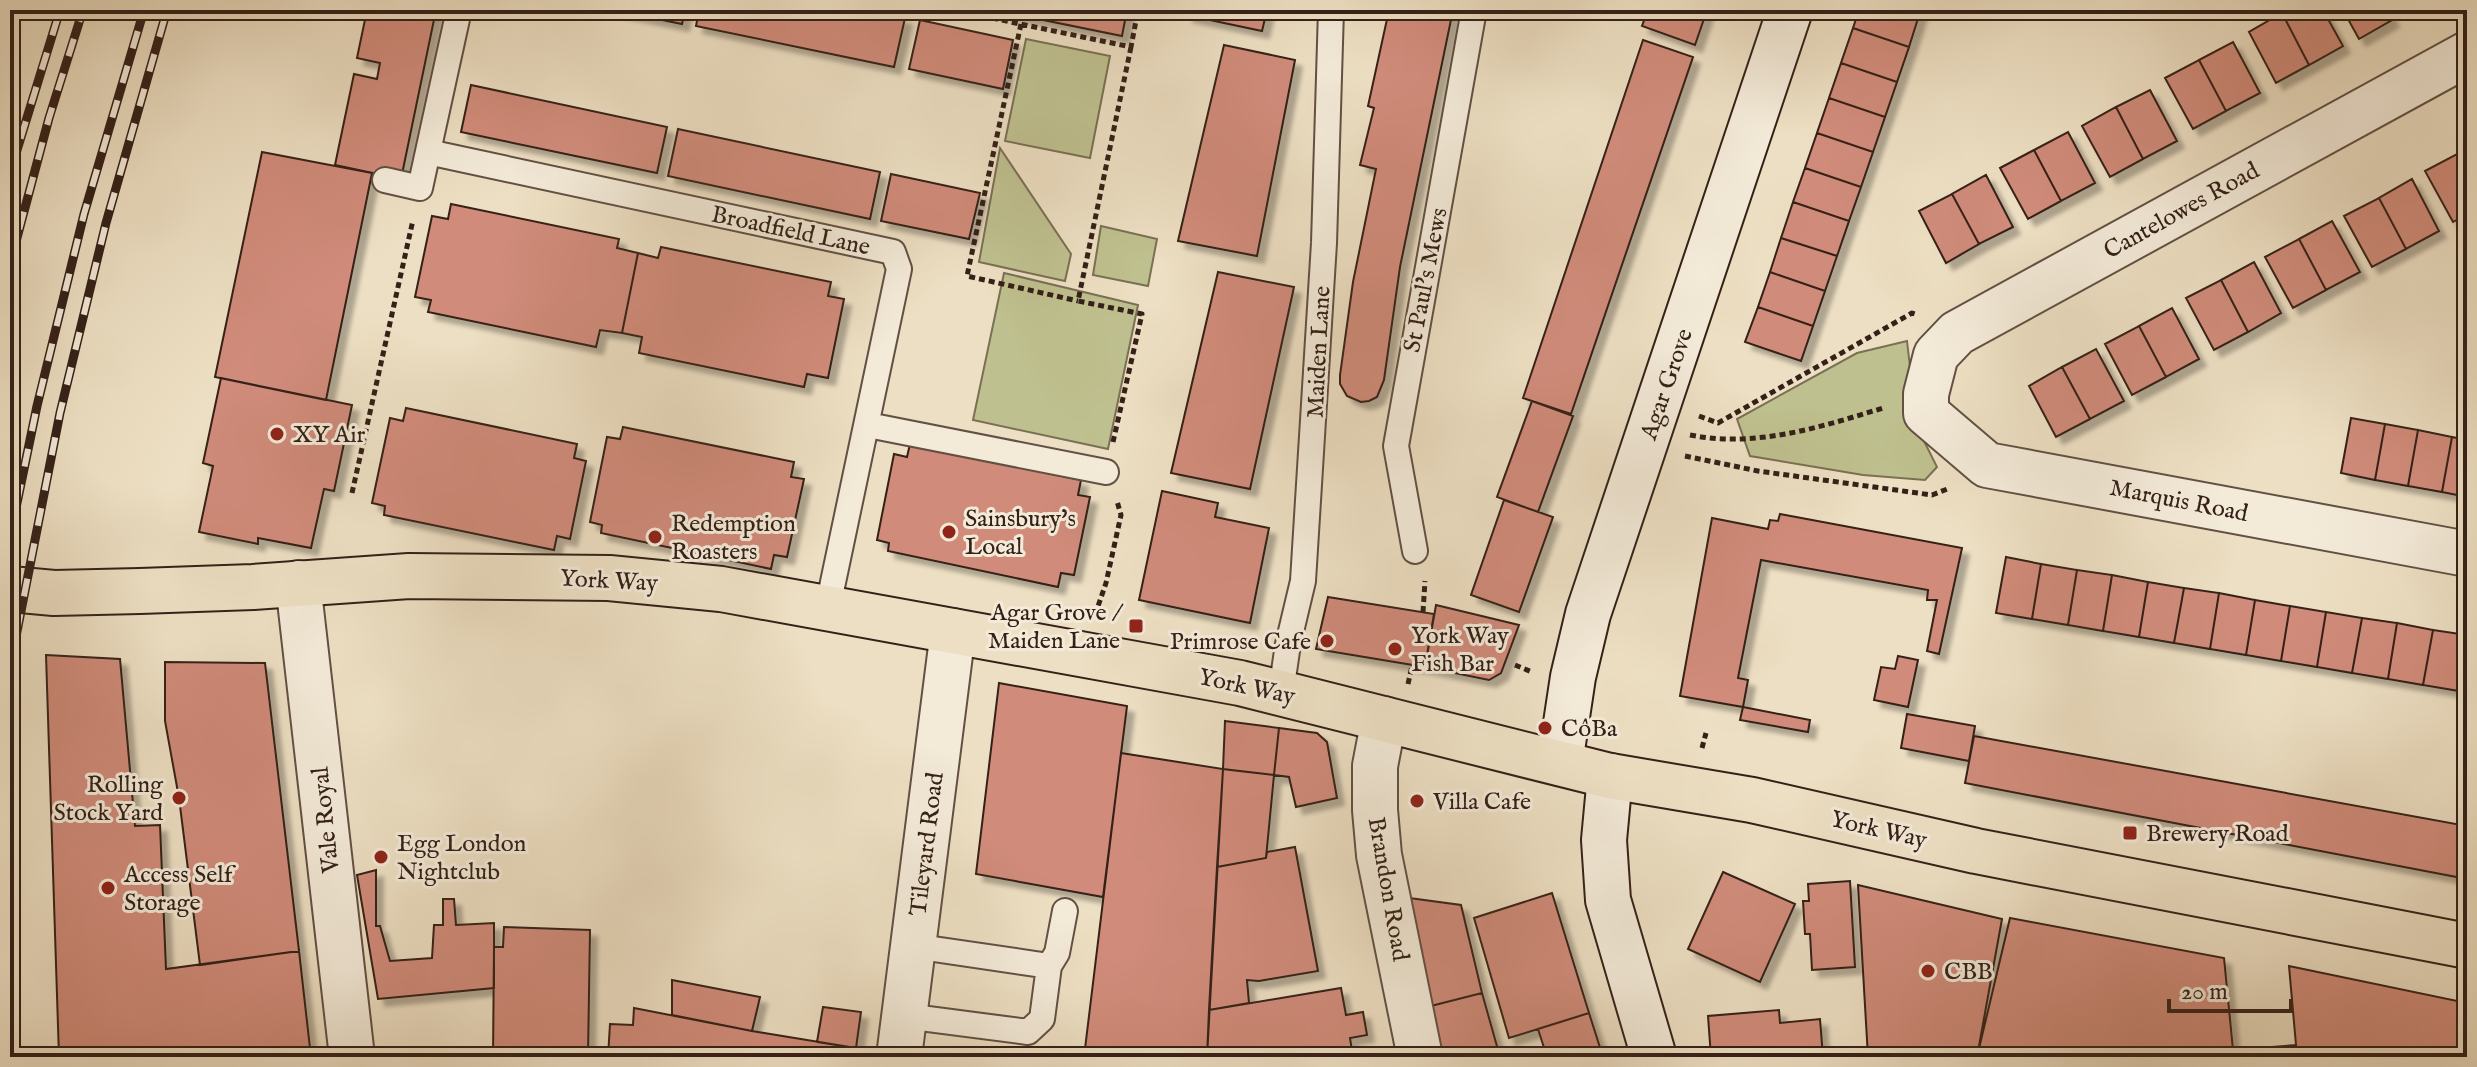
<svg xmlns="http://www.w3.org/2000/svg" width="2477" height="1067" viewBox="0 0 2477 1067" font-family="'IM FELL English',serif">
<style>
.green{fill:#bfc08f;stroke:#7a7054;stroke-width:2}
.building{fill:#d08b7a;stroke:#342018;stroke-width:2;filter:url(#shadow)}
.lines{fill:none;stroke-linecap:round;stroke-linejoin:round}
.lane-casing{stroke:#625043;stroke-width:28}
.street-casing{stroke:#625043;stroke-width:48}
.secondary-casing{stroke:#342018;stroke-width:48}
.primary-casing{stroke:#342018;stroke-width:48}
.path{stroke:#342018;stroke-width:5;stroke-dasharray:6 4;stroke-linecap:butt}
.lane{stroke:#f3ead8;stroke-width:24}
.street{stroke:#f3ead8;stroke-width:44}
.secondary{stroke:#f3ead8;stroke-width:44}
.primary{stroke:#eddfc3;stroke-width:44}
.rail-casing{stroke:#342018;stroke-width:9}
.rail{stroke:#f3ead8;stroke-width:6;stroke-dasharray:18;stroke-linecap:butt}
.poi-dot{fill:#8f2418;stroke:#f3ead8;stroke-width:3}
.labels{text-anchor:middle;stroke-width:6;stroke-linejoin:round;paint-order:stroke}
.street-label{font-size:24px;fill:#342018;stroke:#f3ead8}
.poi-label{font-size:24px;fill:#342018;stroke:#f3ead8;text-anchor:start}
</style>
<defs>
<filter id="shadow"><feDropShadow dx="7" dy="7" stdDeviation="2" flood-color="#0004"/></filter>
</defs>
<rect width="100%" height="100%" fill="#eddfc3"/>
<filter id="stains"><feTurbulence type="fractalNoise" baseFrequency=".0025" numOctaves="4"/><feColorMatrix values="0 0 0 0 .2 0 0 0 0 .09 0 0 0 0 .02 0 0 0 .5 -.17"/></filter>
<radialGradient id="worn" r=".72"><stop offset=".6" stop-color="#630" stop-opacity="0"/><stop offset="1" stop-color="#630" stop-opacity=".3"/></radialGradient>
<path class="green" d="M 1026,39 L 1110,56 L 1090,158 L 1005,141 Z
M 1000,148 L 1071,254 L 1065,281 L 979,262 Z
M 1101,226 L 1157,239 L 1148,286 L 1093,275 Z
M 1004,273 L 1138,305 L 1108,449 L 973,420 Z
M 1907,341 L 1917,427 L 1937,467 L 1925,480 L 1863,475 L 1750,456 L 1737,419 L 1857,353 Z"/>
<path class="building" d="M 367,10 L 436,10 L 401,179 L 335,165 L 354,74 L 377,79 L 380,63 L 357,58 Z
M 613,10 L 685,10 L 682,24 Z
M 699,10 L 866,10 L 905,18 L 894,67 L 696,26 Z
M 994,10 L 1127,10 L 1122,36 Z
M 1187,10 L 1267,10 L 1262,31 L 1186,15 Z
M 1389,10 L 1453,10 L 1400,267 L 1384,380 L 1377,397 L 1369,401 L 1361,402 L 1347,396 L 1340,384 L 1340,375 L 1353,282 L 1376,169 L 1360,165 L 1374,108 L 1368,106 Z
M 1648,10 L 1707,10 L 1695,45 L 1642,26 Z
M 1859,10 L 1920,12 L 1909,47 L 1853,28 Z
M 2288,10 L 2323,10 L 2343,46 L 2309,65 L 2282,13 Z
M 2343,10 L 2387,10 L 2392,20 L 2359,39 Z
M 2282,13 L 2309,65 L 2276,83 L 2249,32 Z
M 920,20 L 1013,40 L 1003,89 L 909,69 Z
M 1853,28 L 1909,47 L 1897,82 L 1841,63 Z
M 1643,40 L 1693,57 L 1571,414 L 1523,398 Z
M 2233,42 L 2260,93 L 2226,111 L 2199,60 Z
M 1224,45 L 1295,60 L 1257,256 L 1178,241 Z
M 2199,60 L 2226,111 L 2193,129 L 2165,78 Z
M 1841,63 L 1897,82 L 1885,117 L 1829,98 Z
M 471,85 L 667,127 L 657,173 L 461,132 Z
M 2150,90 L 2177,141 L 2143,159 L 2116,107 Z
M 1829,98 L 1885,117 L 1873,152 L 1817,133 Z
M 2116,107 L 2143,159 L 2110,177 L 2082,126 Z
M 678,129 L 880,172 L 870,219 L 668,176 Z
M 2068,132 L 2095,183 L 2061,201 L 2034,150 Z
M 1817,133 L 1873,152 L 1861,187 L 1805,168 Z
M 2034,150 L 2061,201 L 2028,219 L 2000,168 Z
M 262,152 L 372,173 L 326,400 L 215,377 Z
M 2459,153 L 2467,167 L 2467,214 L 2453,222 L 2425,171 Z
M 1805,168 L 1861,187 L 1849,221 L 1793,202 Z
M 891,174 L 980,193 L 969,239 L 881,221 Z
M 1986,175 L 2013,227 L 1979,244 L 1952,194 Z
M 2412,179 L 2439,231 L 2406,249 L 2379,198 Z
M 1952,194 L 1979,244 L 1946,263 L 1919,211 Z
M 2379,198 L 2406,249 L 2372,267 L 2344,216 Z
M 1793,202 L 1849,221 L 1837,256 L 1781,238 Z
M 451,204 L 619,239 L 617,248 L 638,253 L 622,333 L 600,330 L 596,347 L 428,312 L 431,300 L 415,297 L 432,216 L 448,219 Z
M 2332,221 L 2360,272 L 2326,290 L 2299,239 Z
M 1781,238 L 1837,256 L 1825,291 L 1770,272 Z
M 2299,239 L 2326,290 L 2293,308 L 2265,257 Z
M 661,247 L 831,282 L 828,296 L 844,299 L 828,378 L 807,374 L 804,387 L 639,353 L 642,337 L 622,333 L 638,253 L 658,258 Z
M 2254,262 L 2281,313 L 2248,332 L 2221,280 Z
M 1218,272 L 1294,287 L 1250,489 L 1171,473 Z
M 1770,272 L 1825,291 L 1813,326 L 1758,307 Z
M 2221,280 L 2248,332 L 2214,350 L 2186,298 Z
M 1758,307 L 1813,326 L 1801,361 L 1745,342 Z
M 2172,308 L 2199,359 L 2166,377 L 2139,326 Z
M 2139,326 L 2166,377 L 2132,395 L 2105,344 Z
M 2096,349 L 2124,401 L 2090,419 L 2062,367 Z
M 2062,367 L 2090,419 L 2056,437 L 2029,386 Z
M 221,378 L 352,405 L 334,491 L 324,489 L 311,548 L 258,538 L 258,544 L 199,532 L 213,466 L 203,463 Z
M 1532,401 L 1573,416 L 1538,512 L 1497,497 Z
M 406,408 L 577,444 L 574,458 L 586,461 L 570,539 L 557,536 L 554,550 L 384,515 L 385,506 L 372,503 L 390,418 L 403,421 Z
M 2351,418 L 2385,424 L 2375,480 L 2341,473 Z
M 2385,424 L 2418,430 L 2408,486 L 2375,480 Z
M 623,427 L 794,462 L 791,477 L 804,479 L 787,557 L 774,555 L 771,569 L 601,533 L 602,525 L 590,522 L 607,437 L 620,439 Z
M 2418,430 L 2452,437 L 2442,492 L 2408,486 Z
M 2452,437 L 2467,440 L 2467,497 L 2442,492 Z
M 910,444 L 1081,480 L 1078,495 L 1090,497 L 1074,575 L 1061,573 L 1058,587 L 888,551 L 889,543 L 877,540 L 894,454 L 907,457 Z
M 1162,491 L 1218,503 L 1215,517 L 1269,528 L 1250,623 L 1139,600 Z
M 1504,500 L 1553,517 L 1519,612 L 1471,595 Z
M 1780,514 L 1962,548 L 1939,654 L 1927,651 L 1937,600 L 1927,600 L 1928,590 L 1761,560 L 1738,678 L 1748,680 L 1743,707 L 1680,696 L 1712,518 L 1768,529 L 1770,520 L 1778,521 Z
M 2006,557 L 2041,564 L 2032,619 L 1996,613 Z
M 2041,564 L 2077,570 L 2068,625 L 2032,619 Z
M 2077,570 L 2112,575 L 2103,631 L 2068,625 Z
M 2112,575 L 2148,582 L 2139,637 L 2103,631 Z
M 2148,582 L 2184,588 L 2174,643 L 2139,637 Z
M 2184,588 L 2219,593 L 2210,649 L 2174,643 Z
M 2219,593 L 2255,600 L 2246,655 L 2210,649 Z
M 1328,597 L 1434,614 L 1425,667 L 1316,649 Z
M 2255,600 L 2290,606 L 2281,661 L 2246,655 Z
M 1436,605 L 1519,625 L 1501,673 L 1489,680 L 1425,667 Z
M 2290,606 L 2326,612 L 2317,667 L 2281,661 Z
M 2326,612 L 2362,618 L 2352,673 L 2317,667 Z
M 2362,618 L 2397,623 L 2388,679 L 2352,673 Z
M 2397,623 L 2433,630 L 2423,685 L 2388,679 Z
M 2433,630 L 2467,635 L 2459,691 L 2423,685 Z
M 2467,644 L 2467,692 L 2459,691 Z
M 46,655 L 120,659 L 135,826 L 160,825 L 166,969 L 299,951 L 311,1057 L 59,1057 Z
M 1898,656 L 1918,660 L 1908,707 L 1874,700 L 1881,667 L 1895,669 Z
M 165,662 L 265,663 L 299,951 L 200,965 L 179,798 L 165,721 Z
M 999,683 L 1127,706 L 1103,897 L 976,874 Z
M 1743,707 L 1810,720 L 1808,732 L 1740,720 Z
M 1907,714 L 1975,726 L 1969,761 L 1901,748 Z
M 1225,721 L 1279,728 L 1274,775 L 1223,769 Z
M 1279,728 L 1317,733 L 1327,742 L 1337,798 L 1296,807 L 1289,777 L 1274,775 Z
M 1974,736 L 2467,826 L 2467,879 L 1965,783 Z
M 1121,753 L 1223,769 L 1207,1057 L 1084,1057 Z
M 1223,769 L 1274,775 L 1266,858 L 1217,867 Z
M 1295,847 L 1318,971 L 1259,981 L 1247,980 L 1249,1003 L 1209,1010 L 1217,867 L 1266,858 L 1267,852 Z
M 376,870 L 376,926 L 380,926 L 390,961 L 432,958 L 434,925 L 443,925 L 443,899 L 454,899 L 456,925 L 494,923 L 494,988 L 378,999 L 357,875 Z
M 1723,872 L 1795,904 L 1760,982 L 1688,949 Z
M 1850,881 L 1855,967 L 1812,970 L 1810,934 L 1805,934 L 1803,901 L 1809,901 L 1808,884 Z
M 1858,885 L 2002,919 L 1977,1057 L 1868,1057 Z
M 1552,893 L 1589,1013 L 1509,1038 L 1474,918 Z
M 1402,897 L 1461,905 L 1482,993 L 1427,1007 Z
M 2010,918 L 2224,958 L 2233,1050 L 2296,1045 L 2289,966 L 2467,1003 L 2467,1057 L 1977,1057 Z
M 504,927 L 590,930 L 588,1057 L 493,1057 L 494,947 L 503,947 Z
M 672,980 L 760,997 L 752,1031 L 672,1015 Z
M 1341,988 L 1346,1015 L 1363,1012 L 1367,1035 L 1350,1038 L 1353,1057 L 1207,1057 L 1209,1010 Z
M 1482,993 L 1500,1057 L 1439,1057 L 1427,1007 Z
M 823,1007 L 861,1012 L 856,1048 L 817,1042 Z
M 634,1008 L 752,1031 L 856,1048 L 852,1057 L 608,1057 L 610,1024 L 633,1025 Z
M 1779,1010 L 1780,1023 L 1820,1019 L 1823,1057 L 1711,1057 L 1708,1016 Z
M 1589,1013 L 1603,1057 L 1547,1057 L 1538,1029 Z"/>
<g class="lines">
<defs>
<path id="lane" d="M 428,152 L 893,252 L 899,269 L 828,606
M 385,180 L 420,188 L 459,10
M 868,425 L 1106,472
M 1415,551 L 1396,446 L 1474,10
M 1281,692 L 1288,644 L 1303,581 L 1324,243 L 1331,10
M 913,946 L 1049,966
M 905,1016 L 1028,1032 L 1042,1019 L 1049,966 L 1057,953 L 1065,911"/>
<path id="street" d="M 2467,54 L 1957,333 L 1936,355 L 1926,394 L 1926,413 L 1987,465 L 2467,554
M 298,583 L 352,1057
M 1384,719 L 1375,766 L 1375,810 L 1379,855 L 1420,1057
M 899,1057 L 953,631"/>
<path id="secondary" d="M 1560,763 L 1573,677 L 1588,614 L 1790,10
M 1610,776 L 1604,840 L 1608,900 L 1654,1057"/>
<path id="primary" d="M 10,589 L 54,593 L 140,591 L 253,587 L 409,576 L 609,578 L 721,589 L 1240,683 L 1610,776 L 1752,800 L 1976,851 L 2467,946"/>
</defs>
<use href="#lane" class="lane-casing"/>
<use href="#street" class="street-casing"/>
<use href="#secondary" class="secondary-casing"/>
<use href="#primary" class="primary-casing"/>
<path class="path" d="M 953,10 L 1131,47 L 1138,10
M 1021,24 L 967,276 L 1078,301
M 1699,416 L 1718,423 L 1912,313 L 1915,314
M 1690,435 C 1756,448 1821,427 1883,408
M 1113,442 L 1142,314 L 1078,301 L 1131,47
M 1685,456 L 1758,471 L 1932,495 L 1950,488
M 352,493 L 413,220
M 1423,612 L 1425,581
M 1095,615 L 1106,583 L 1121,515 L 1117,501
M 1515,665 L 1532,672
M 1408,684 L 1412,666
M 1702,748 L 1706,733"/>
<use href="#lane" class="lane"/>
<use href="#street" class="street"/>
<use href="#secondary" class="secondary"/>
<use href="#primary" class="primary"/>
<defs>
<path id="rail" d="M 10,173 L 60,10
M 10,264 L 49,118 L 83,10
M 10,537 L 37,406 L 84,214 L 144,10
M 10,667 L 60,413 L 106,223 L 167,10"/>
</defs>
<use href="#rail" class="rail-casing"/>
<use href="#rail" class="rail"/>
</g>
<g class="poi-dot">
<circle cx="277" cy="434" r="8"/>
<circle cx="949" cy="532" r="8"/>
<circle cx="655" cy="537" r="8"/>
<rect x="1128" y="618" width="16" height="16" rx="4"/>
<circle cx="1327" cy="641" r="8"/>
<circle cx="1395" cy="649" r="8"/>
<circle cx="1545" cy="728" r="8"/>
<circle cx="179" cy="798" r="8"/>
<circle cx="1417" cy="801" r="8"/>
<rect x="2122" y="825" width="16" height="16" rx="4"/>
<circle cx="381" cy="857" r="8"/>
<circle cx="108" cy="888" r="8"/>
<circle cx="1928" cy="971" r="8"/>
</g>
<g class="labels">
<g class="street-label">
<text transform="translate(2181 210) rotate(-29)" y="8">Cantelowes Road</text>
<text transform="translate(791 230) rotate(12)" y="8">Broadfield Lane</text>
<text transform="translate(1425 280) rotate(-79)" y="8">St Paul's Mews</text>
<text transform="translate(1318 352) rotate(-87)" y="8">Maiden Lane</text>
<text transform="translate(1666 384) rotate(-71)" y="8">Agar Grove</text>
<text transform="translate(2179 500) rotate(11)" y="8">Marquis Road</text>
<text transform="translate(609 580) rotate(3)" y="8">York Way</text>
<text transform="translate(1247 686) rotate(12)" y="8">York Way</text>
<text transform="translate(325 820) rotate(-96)" y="8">Vale Royal</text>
<text transform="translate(1879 829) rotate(13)" y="8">York Way</text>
<text transform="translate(926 844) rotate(-83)" y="8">Tileyard Road</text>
<text transform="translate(1389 889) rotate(80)" y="8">Brandon Road</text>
</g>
<g class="poi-label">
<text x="293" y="442">XY Air</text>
<text x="965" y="526">Sainsbury's<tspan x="965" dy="28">Local</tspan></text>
<text x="671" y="531">Redemption<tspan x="671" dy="28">Roasters</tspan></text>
<text x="1120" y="620" text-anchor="end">Agar Grove /<tspan x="1120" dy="28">Maiden Lane</tspan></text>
<text x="1411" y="643">York Way<tspan x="1411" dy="28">Fish Bar</tspan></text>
<text x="1311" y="649" text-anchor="end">Primrose Cafe</text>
<text x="1561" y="736">CôBa</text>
<text x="163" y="792" text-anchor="end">Rolling<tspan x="163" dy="28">Stock Yard</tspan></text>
<text x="1433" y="809">Villa Cafe</text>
<text x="2146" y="841">Brewery Road</text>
<text x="397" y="851">Egg London<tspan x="397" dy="28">Nightclub</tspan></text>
<text x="124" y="882">Access Self<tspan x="124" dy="28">Storage</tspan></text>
<text x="1944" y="979">CBB</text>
</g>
</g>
<rect width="2477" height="1067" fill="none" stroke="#eddfc3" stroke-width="40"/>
<rect x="12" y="12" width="2453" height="1043" fill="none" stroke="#342018" stroke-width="4"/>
<rect x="20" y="20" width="2437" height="1027" fill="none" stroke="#342018" stroke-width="2"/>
<path d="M2169 999v12h122v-12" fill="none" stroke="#342018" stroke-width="4"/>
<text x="2181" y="999" font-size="24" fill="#342018" stroke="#f3ead8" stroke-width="6" paint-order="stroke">20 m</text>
<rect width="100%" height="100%" filter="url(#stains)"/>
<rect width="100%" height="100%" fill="url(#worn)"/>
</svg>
